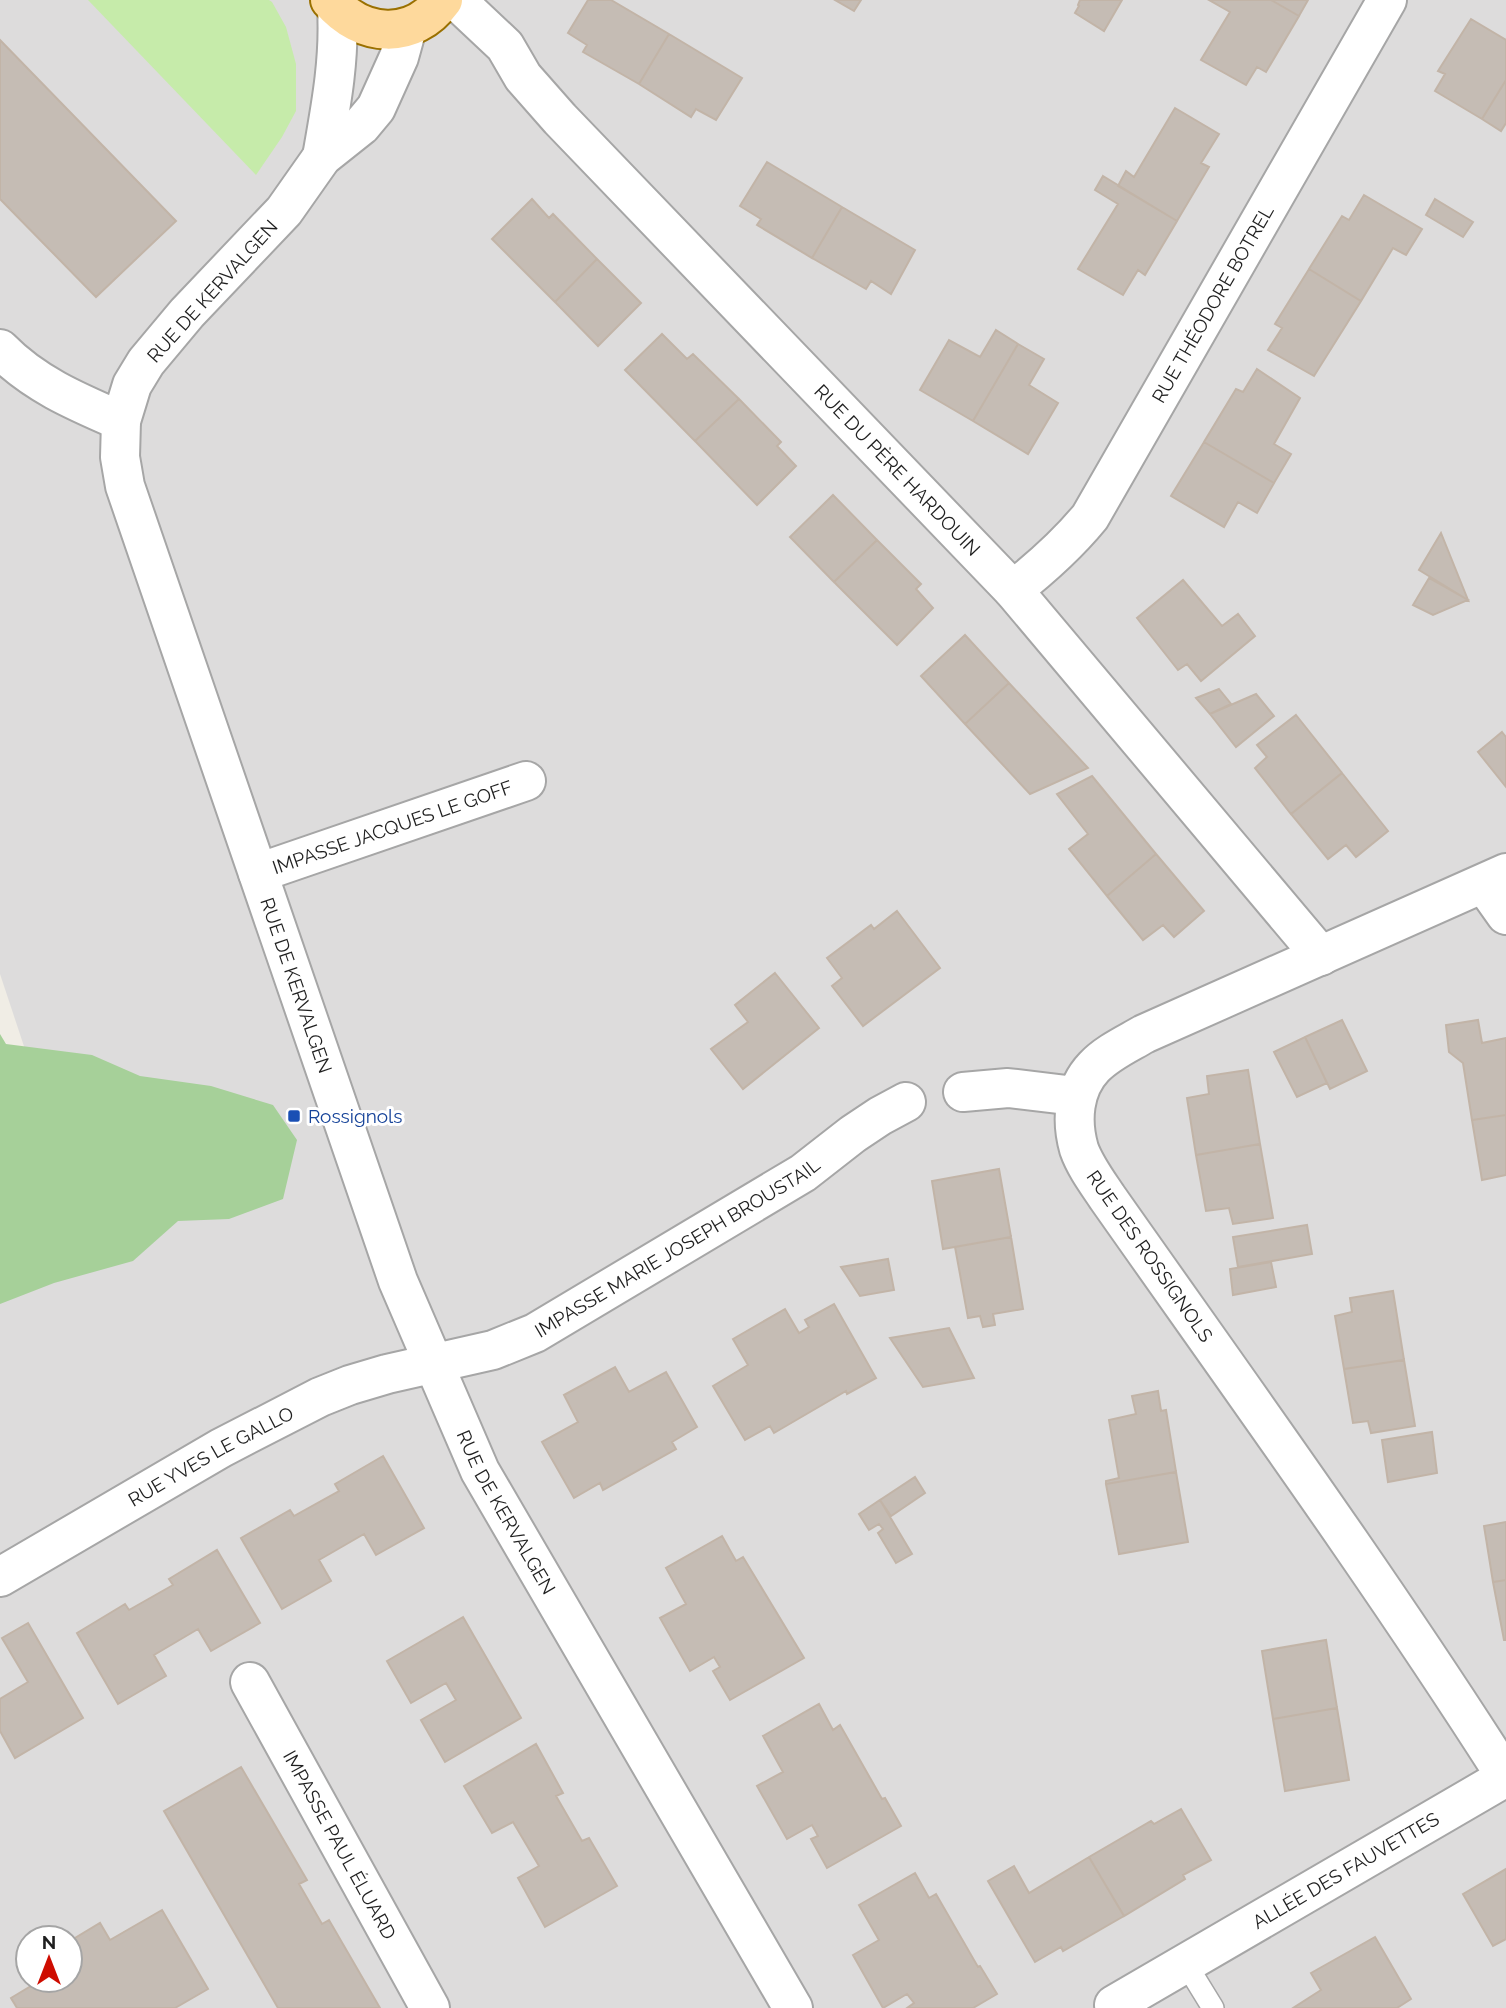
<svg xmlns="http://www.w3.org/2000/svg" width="1506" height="2008" viewBox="0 0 1506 2008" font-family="Raleway,sans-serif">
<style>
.residential{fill:#dddcdc;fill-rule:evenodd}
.grass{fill:#c6ebaa}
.forest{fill:#a6d099}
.building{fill:#c5bcb4;stroke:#c2b4a7;stroke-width:2}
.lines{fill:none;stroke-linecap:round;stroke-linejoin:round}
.service-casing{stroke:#a6a6a6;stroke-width:24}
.minor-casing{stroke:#a6a6a6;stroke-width:42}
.primary-casing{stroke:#9a7000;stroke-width:42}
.service{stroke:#fff;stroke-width:21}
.minor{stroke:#fff;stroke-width:38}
.primary{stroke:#fed99c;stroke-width:38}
.transit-dot{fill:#1a4fb4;stroke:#fff;stroke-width:2.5}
.labels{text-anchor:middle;stroke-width:6;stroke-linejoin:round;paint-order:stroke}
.street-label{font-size:19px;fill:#1f1f1f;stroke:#fff}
.transit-label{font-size:19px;fill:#164399;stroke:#fff;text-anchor:start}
</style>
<rect width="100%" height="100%" fill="#f0ede5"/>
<path class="residential" d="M 0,0 L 1506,0 L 1506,2008 L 0,2008 L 0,1263 L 86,1233 L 0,974 ZM 28,1938 L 70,1938 L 70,1980 L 28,1980 Z"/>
<path class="grass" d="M 88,0 L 269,0 L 272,2 L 286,27 L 296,64 L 296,111 L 282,137 L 256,175 Z"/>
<path class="forest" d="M 0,1034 L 6,1044 L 92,1055 L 140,1076 L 211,1086 L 273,1105 L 297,1140 L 283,1199 L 229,1219 L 178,1221 L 133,1261 L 54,1283 L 0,1304 Z"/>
<path class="building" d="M 588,0 L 611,0 L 669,34 L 639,84 L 583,52 L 587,45 L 568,33 Z
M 835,0 L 861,0 L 854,11 Z
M 1080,0 L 1122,0 L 1104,31 L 1075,13 L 1079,6 L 1078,5 Z
M 1209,0 L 1271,0 L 1299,16 L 1266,72 L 1257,67 L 1246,85 L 1201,60 L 1230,12 Z
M 1271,0 L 1308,0 L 1299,16 Z
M 1471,19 L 1506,40 L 1506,80 L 1482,119 L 1435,91 L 1445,74 L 1438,71 Z
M 669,34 L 742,78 L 716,120 L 696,109 L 691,117 L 639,84 Z
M 0,40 L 176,221 L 96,297 L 0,199 Z
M 1506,80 L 1506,123 L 1501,131 L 1482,119 Z
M 1175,108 L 1219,134 L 1201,163 L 1209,167 L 1177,221 L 1118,186 L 1126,171 L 1134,177 Z
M 767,162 L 842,207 L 812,258 L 757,225 L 761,219 L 740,206 Z
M 1103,176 L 1177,221 L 1145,275 L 1138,270 L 1123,295 L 1078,269 L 1118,204 L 1095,190 Z
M 1364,195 L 1422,229 L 1406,255 L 1393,248 L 1361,301 L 1309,269 L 1342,216 L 1349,220 Z
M 532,199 L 549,218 L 553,214 L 597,259 L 555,302 L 492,239 Z
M 1435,199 L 1473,222 L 1463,237 L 1426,215 Z
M 842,207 L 915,250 L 891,294 L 871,281 L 866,289 L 812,258 Z
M 597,259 L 641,303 L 598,346 L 555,302 Z
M 1309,269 L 1361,301 L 1314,376 L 1268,350 L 1282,328 L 1275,324 Z
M 996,330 L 1018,344 L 973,421 L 920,390 L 949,340 L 980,357 Z
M 662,334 L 687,359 L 693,354 L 739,399 L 695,441 L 625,370 Z
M 1018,344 L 1044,359 L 1029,385 L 1058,403 L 1028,454 L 973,421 Z
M 1257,369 L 1300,398 L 1274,444 L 1291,454 L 1274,483 L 1204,442 L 1236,389 L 1243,392 Z
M 739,399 L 781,442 L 777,446 L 796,466 L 757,505 L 695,441 Z
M 1204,442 L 1274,483 L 1257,513 L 1238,502 L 1224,527 L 1171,496 Z
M 833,495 L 877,540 L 834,582 L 790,537 Z
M 1441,533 L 1468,600 L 1419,570 Z
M 877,540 L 921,584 L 916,589 L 933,608 L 897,645 L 834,582 Z
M 1429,578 L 1468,600 L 1433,615 L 1413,605 Z
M 1183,580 L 1222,626 L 1238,614 L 1255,636 L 1201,681 L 1187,664 L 1178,670 L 1137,618 Z
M 965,635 L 1009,683 L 965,724 L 921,676 Z
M 1009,683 L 1088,768 L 1030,794 L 965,724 Z
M 1219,689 L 1231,704 L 1210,714 L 1196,698 Z
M 1256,694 L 1274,716 L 1236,747 L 1210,714 Z
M 1296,715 L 1342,773 L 1291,814 L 1255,768 L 1267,757 L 1257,745 Z
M 1502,732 L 1506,737 L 1506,787 L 1478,752 Z
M 1342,773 L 1388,831 L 1356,857 L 1346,845 L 1328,859 L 1291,814 Z
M 1092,776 L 1156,854 L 1107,896 L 1069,849 L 1088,834 L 1057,794 Z
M 1156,854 L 1204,911 L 1174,937 L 1163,925 L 1143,940 L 1107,896 Z
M 897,911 L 940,968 L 863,1026 L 832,986 L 842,978 L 827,958 L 871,925 L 874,929 Z
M 775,973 L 819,1028 L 743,1089 L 711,1049 L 748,1022 L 735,1005 Z
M 1342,1020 L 1367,1071 L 1330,1089 L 1305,1037 Z
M 1478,1020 L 1482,1043 L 1506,1038 L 1506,1115 L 1472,1120 L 1463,1063 L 1449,1052 L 1446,1025 Z
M 1305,1037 L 1327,1083 L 1297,1097 L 1274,1052 Z
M 1248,1070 L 1260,1144 L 1196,1155 L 1187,1098 L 1209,1094 L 1207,1076 Z
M 1506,1115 L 1506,1175 L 1482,1180 L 1472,1120 Z
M 1260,1144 L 1273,1218 L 1233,1224 L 1229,1208 L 1206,1211 L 1196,1155 Z
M 999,1169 L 1011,1237 L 943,1249 L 932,1181 Z
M 1307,1225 L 1312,1254 L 1238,1267 L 1233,1237 Z
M 1011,1237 L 1023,1309 L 993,1314 L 995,1325 L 983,1327 L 980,1316 L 968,1318 L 955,1247 Z
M 888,1259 L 894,1290 L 860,1296 L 841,1267 Z
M 1271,1262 L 1276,1287 L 1233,1295 L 1230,1269 Z
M 1393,1291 L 1404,1360 L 1344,1369 L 1335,1316 L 1352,1312 L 1350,1298 Z
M 834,1304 L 876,1378 L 847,1394 L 846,1391 L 774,1433 L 770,1426 L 745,1440 L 713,1386 L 748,1365 L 733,1339 L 785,1309 L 799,1333 L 809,1327 L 805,1320 Z
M 949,1328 L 974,1378 L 923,1387 L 890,1338 Z
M 1404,1360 L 1415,1426 L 1371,1433 L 1368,1421 L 1353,1423 L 1344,1369 Z
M 615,1367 L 629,1392 L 666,1372 L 697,1427 L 672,1442 L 676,1449 L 603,1490 L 600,1483 L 574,1498 L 542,1442 L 578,1422 L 564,1395 Z
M 1158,1391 L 1161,1411 L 1166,1410 L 1176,1472 L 1106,1484 L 1106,1481 L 1119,1478 L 1109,1420 L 1136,1414 L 1132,1396 Z
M 1432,1432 L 1437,1473 L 1388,1482 L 1382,1440 Z
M 383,1456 L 424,1528 L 376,1555 L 364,1534 L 319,1560 L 331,1581 L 282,1609 L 241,1538 L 290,1510 L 294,1516 L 339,1491 L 335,1484 Z
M 1176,1472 L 1188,1542 L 1119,1554 L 1106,1484 Z
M 915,1477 L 925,1493 L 891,1516 L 880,1500 Z
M 880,1500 L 912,1554 L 896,1563 L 878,1533 L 883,1529 L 879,1524 L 869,1530 L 859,1514 Z
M 1506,1522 L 1506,1580 L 1493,1582 L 1484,1526 Z
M 722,1536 L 736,1561 L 743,1557 L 804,1658 L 730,1700 L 713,1671 L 720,1667 L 714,1657 L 690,1671 L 660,1618 L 686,1604 L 666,1568 Z
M 217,1550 L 260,1623 L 211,1651 L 198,1629 L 154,1655 L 166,1676 L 118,1704 L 77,1633 L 125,1604 L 129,1610 L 173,1585 L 169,1579 Z
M 1506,1580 L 1506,1640 L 1504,1640 L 1493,1582 Z
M 463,1617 L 521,1718 L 445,1762 L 421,1720 L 456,1700 L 446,1683 L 411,1703 L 387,1661 Z
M 28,1623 L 83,1718 L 15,1758 L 0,1731 L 0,1699 L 28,1682 L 2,1638 Z
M 1326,1640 L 1337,1708 L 1273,1719 L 1262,1651 Z
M 819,1704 L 833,1730 L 840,1725 L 882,1799 L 885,1798 L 901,1826 L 827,1868 L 811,1839 L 818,1836 L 812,1825 L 787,1839 L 757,1786 L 783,1772 L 763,1736 Z
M 1337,1708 L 1349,1780 L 1285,1791 L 1273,1719 Z
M 536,1744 L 563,1793 L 556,1796 L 582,1841 L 589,1838 L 617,1886 L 545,1927 L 518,1878 L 539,1866 L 513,1822 L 492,1833 L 464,1786 Z
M 241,1767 L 307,1880 L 299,1884 L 322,1924 L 329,1920 L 380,2008 L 278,2008 L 164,1811 Z
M 1181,1809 L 1211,1860 L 1183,1875 L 1185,1879 L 1124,1916 L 1089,1857 L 1151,1821 L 1154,1824 Z
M 1089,1857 L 1124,1916 L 1063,1951 L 1061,1947 L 1035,1962 L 988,1881 L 1014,1866 L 1029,1893 Z
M 1506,1869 L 1506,1939 L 1493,1946 L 1463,1894 Z
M 915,1873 L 929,1898 L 936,1894 L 978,1967 L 980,1966 L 997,1994 L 973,2008 L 907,2008 L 914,2003 L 907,1994 L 883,2008 L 853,1955 L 879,1940 L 859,1905 Z
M 162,1910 L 208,1989 L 175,2008 L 17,2008 L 11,1998 L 41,1980 L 70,1980 L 70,1941 L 100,1923 L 110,1940 Z
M 1375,1937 L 1411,1999 L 1397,2008 L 1293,2008 L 1321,1990 L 1311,1973 Z"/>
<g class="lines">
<defs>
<path id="service" d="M 1186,1964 L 1213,2008"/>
<g id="minor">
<path id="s1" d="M 456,0 L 505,46 L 523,77 L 560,119 L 1013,590 L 1321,956"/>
<path id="s2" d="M 407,28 L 399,57 L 376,108 L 361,126 L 322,157 L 284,211 L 187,313 L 146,362 L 132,385 L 121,421 L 120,457 L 125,486 L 398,1281 L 480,1471 L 793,2008"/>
<path d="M 322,157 C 331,106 340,59 337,8"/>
<path d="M 0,349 C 34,384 77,402 121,421"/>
<path id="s3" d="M 1013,590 C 1041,568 1067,545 1090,517 L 1387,0"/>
<path id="s4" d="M 258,873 L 526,781"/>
<path d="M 1484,884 L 1506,915"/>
<path d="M 963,1092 L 1008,1088 L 1075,1096"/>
<path id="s5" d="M 0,1577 L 221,1448 L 320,1397 L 350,1385 L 387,1374 L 493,1350 L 535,1333 L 803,1173 L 853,1134 L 880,1116 L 906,1102"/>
<path id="s6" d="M 250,1682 L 430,2008"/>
<path id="s7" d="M 1114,2005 L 1506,1777 C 1380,1579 1242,1389 1107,1197 C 1097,1182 1085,1166 1079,1149 C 1071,1121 1073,1089 1094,1067 C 1107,1053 1127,1044 1144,1034 L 1506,873"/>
</g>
<path id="primary" d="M 330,0 C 362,38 413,41 443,0"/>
</defs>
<use href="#service" class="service-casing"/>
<use href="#minor" class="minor-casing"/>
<use href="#primary" class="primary-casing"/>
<use href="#service" class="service"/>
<use href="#minor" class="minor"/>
<use href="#primary" class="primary"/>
</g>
<rect class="transit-dot" x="287" y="1109" width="14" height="14" rx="3.5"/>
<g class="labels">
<g class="street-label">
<text transform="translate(212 291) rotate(-48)" y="7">RUE DE KERVALGEN</text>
<text dy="7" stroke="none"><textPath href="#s3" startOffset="352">RUE THÉODORE BOTREL</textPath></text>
<text dy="7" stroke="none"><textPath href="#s1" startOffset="646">RUE DU PÈRE HARDOUIN</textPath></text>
<text dy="7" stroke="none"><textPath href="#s4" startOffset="142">IMPASSE JACQUES LE GOFF</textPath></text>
<text dy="7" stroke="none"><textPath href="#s2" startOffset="1088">RUE DE KERVALGEN</textPath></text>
<text dy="7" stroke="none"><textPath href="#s5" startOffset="758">IMPASSE MARIE JOSEPH BROUSTAIL</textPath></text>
<text transform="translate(1150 1256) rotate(55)" y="7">RUE DES ROSSIGNOLS</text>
<text dy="7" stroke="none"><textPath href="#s5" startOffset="243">RUE YVES LE GALLO</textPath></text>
<text dy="7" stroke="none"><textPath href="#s2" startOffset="1656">RUE DE KERVALGEN</textPath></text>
<text dy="7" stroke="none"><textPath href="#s6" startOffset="186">IMPASSE PAUL ÉLUARD</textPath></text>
<text dy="7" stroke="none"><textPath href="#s7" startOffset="268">ALLÉE DES FAUVETTES</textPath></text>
</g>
<g class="transit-label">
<text x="308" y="1123">Rossignols</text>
</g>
</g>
<g transform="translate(49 1959)"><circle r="33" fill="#ffffff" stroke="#a5a5a5" stroke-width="2"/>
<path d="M0-5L12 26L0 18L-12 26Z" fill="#ce0c00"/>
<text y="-10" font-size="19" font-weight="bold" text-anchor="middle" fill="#1f1f1f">N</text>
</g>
</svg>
